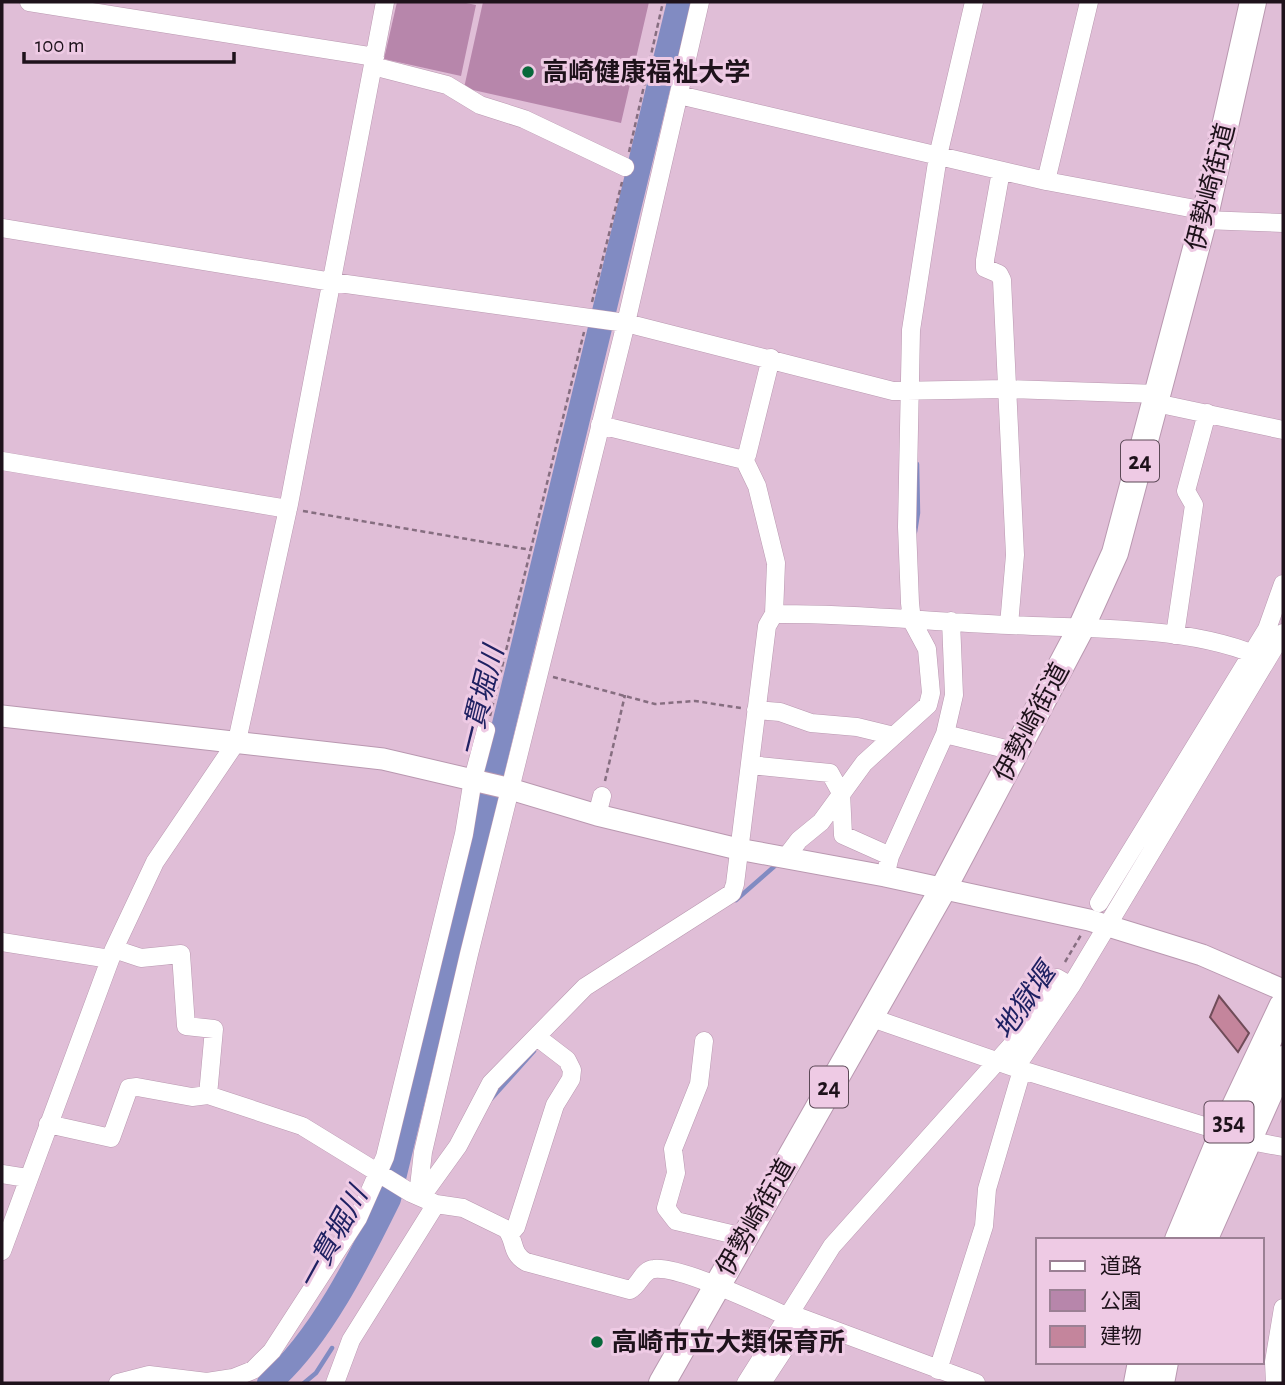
<svg xmlns="http://www.w3.org/2000/svg" width="1285" height="1385" viewBox="0 0 1285 1385" font-family="'Alegreya Sans','Noto Sans JP',sans-serif">
<style>
.green{fill:#b786ab}
.lines{fill:none;stroke-linecap:round;stroke-linejoin:round}
.stream{stroke:#818bc2;stroke-width:4.5}
.river{stroke:#818bc2;stroke-width:24}
.building{fill:#c4859c;stroke:#704c59;stroke-width:2}
.minor-casing{stroke:#b998b0;stroke-width:19}
.tertiary-casing{stroke:#b998b0;stroke-width:23}
.primary-casing{stroke:#b998b0;stroke-width:28}
.trunk-casing{stroke:#b998b0;stroke-width:30}
.path{stroke:#866e80;stroke-width:2.5;stroke-dasharray:5 3.5;stroke-linecap:butt}
.minor{stroke:#fff;stroke-width:18}
.tertiary{stroke:#fff;stroke-width:21}
.primary{stroke:#fff;stroke-width:26}
.trunk{stroke:#fff;stroke-width:28}
.poi-dot{fill:#08683b;stroke:#eecae4;stroke-width:2.5}
.labels{text-anchor:middle;stroke-width:6;stroke-linejoin:round;paint-order:stroke}
.shield{fill:#eecae4;stroke:#5c4957;stroke-width:2}
.shield-label{font-size:24px;font-weight:bold;fill:#1e121b}
.poi-label{font-size:26px;font-weight:bold;fill:#1e121b;stroke:#eecae4;text-anchor:start}
.street-label{font-size:26px;fill:#1e121b;stroke:#eecae4}
.water-label{font-size:28px;font-style:italic;fill:#1f2162;stroke:#eecae4}
</style>
<rect width="100%" height="100%" fill="#e0bed7"/>
<path class="green" d="M 397,2 L 461,2 L 476,5 L 461,76 L 384,59 Z
M 483,2 L 649,2 L 621,123 L 464,88 Z"/>
<g class="lines">
<path class="stream" d="M 915,532 L 918,513 L 917,464
M 1114,898 L 1145,845
M 736,900 L 777,864
M 491,1099 L 534,1051
M 304,1383 L 316,1373 L 332,1348"/>
<path class="river" d="M 269,1383 C 319,1341 360,1258 389,1199 L 679,2"/>
</g>
<path class="building" d="M 1219,996 L 1249,1033 L 1238,1052 L 1210,1017 Z"/>
<g class="lines">
<defs>
<path id="minor" d="M 29,2 L 375,57
M 373,66 L 447,85 L 480,105 L 524,119 L 625,167
M 679,95 L 1046,181 L 1206,211
M 1001,171 L 985,260 L 985,268 L 999,274 L 1002,280 L 1015,555 L 1009,625
M 1046,181 L 1089,2
M 1203,220 L 1283,223
M 2,228 L 332,282 L 626,323 L 893,391 L 1006,389 L 1158,394
M 1156,403 L 1283,430
M 600,425 L 740,459 L 747,455 L 771,358
M 743,457 L 757,486 L 776,563 L 774,614
M 2,461 L 288,509
M 1175,635 L 1194,505 L 1186,491 L 1207,413
M 756,710 L 780,712 L 811,723 L 857,727 L 894,736
M 945,734 L 1014,751
M 750,765 L 830,773 L 841,793 L 843,835 L 890,856
M 597,815 L 602,796
M 786,857 L 799,840 L 821,822 L 864,763 L 928,705 L 931,693 L 927,649 L 912,621 L 910,603 L 907,527 L 911,330 L 938,156 L 974,2
M 885,876 L 890,856 L 945,734 L 954,695 L 951,621
M 1099,903 L 1267,629 L 1283,584
M 2,942 L 110,959
M 114,949 L 141,958 L 181,954 L 186,1026 L 214,1029 L 208,1095
M 869,1017 L 1022,1070 L 1224,1132
M 704,1041 L 699,1084 L 673,1149 L 676,1173 L 666,1208 L 676,1221 L 744,1237
M 1016,1067 L 1071,986 L 1283,633
M 48,1124 L 111,1138 L 129,1088 L 137,1087 L 192,1097 L 208,1095 L 302,1126 L 411,1193 L 436,1204 L 463,1208 L 506,1229 C 516,1240 510,1253 526,1262 L 630,1290 C 640,1285 642,1270 654,1269 C 680,1266 760,1304 786,1316
M 1245,1140 L 1283,1147
M 2,1174 L 27,1178
M 418,1195 L 423,1152 L 469,954 L 626,323 L 700,2
M 422,1196 L 458,1146 L 491,1083 L 585,987 L 732,893 L 735,884 L 767,626 L 774,614 C 853,613 931,622 1009,625 C 1087,629 1196,625 1267,660
M 510,1234 L 516,1227 L 555,1105 L 571,1079 L 572,1070 L 567,1060 L 537,1037
M 2,1251 L 114,949 L 155,862 L 237,741 L 289,504 L 385,2
M 788,1313 L 976,1383
M 938,1370 L 984,1226 L 987,1189 L 1022,1070
M 118,1383 L 149,1375 L 207,1382 L 233,1378 L 253,1370 L 272,1351 L 358,1218 L 385,1157 L 464,834 L 473,779 L 486,730
M 335,1383 L 351,1340 L 436,1204
M 746,1383 L 832,1246 L 1018,1038 L 1057,978 L 1071,986
M 762,1383 L 804,1319
M 1275,1383 L 1274,1362 L 1283,1308"/>
<path id="tertiary" d="M 2,716 L 383,759 L 507,788 L 597,815 L 738,849 L 885,876 L 1089,920 L 1202,955 L 1283,990"/>
<path id="primary" d="M 662,1383 L 943,889 L 1081,628 L 1115,553 L 1206,211 L 1253,2"/>
<path id="trunk" d="M 1179,1240 L 1224,1132 L 1283,1007
M 1203,1240 L 1283,1060
M 1138,1383 L 1142,1362
M 1160,1383 L 1164,1362"/>
</defs>
<use href="#minor" class="minor-casing"/>
<use href="#tertiary" class="tertiary-casing"/>
<use href="#primary" class="primary-casing"/>
<use href="#trunk" class="trunk-casing"/>
<path class="path" d="M 629,152 L 663,2
M 592,302 L 622,182
M 303,511 L 531,550
M 553,677 L 655,704 L 695,701 L 741,708
M 490,716 L 584,332
M 605,781 L 625,695
M 1065,962 L 1081,935"/>
<use href="#minor" class="minor"/>
<use href="#tertiary" class="tertiary"/>
<use href="#primary" class="primary"/>
<use href="#trunk" class="trunk"/>
</g>
<g class="poi-dot">
<circle cx="528" cy="72" r="7"/>
<circle cx="597" cy="1342" r="7"/>
</g>
<g class="labels">
<g class="shield">
<rect x="1121" y="440.5" width="38" height="41" rx="5"/>
<rect x="810" y="1066.5" width="38" height="41" rx="5"/>
<rect x="1204.5" y="1101.5" width="49" height="41" rx="5"/>
</g>
<g class="shield-label">
<text x="1140" y="469">24</text>
<text x="829" y="1095">24</text>
<text x="1229" y="1130">354</text>
</g>
<g class="poi-label">
<text x="542" y="81">高崎健康福祉大学</text>
<text x="611" y="1351">高崎市立大類保育所</text>
</g>
<g class="street-label">
<text transform="translate(1210 187) rotate(-76)" y="9">伊勢崎街道</text>
<text transform="translate(1031 722) rotate(-62)" y="9">伊勢崎街道</text>
<text transform="translate(755 1217) rotate(-60)" y="9">伊勢崎街道</text>
</g>
<g class="water-label">
<text transform="translate(480 701) rotate(-76)" y="10">一貫堀川</text>
<text transform="translate(1024 1001) rotate(-55)" y="10">地獄堰</text>
<text transform="translate(332 1238) rotate(-61)" y="10">一貫堀川</text>
</g>
</g>
<rect width="1285" height="1385" fill="none" stroke="#1e121b" stroke-width="7"/>
<rect x="1036" y="1238" width="228" height="126" fill="#eecae4" stroke="#9b8094" stroke-width="2"/>
<rect x="1050" y="1261" width="35" height="10" fill="#ffffff" stroke="#9b8094" stroke-width="2"/>
<text x="1100" y="1273" font-size="21" fill="#1e121b">道路</text>
<rect x="1050" y="1290" width="35" height="21" fill="#b786ab" stroke="#9b8094" stroke-width="2"/>
<text x="1100" y="1308" font-size="21" fill="#1e121b">公園</text>
<rect x="1050" y="1326" width="35" height="21" fill="#c4859c" stroke="#9b8094" stroke-width="2"/>
<text x="1100" y="1343" font-size="21" fill="#1e121b">建物</text>
<path d="M24 52v10h210v-10" fill="none" stroke="#1e121b" stroke-width="3.5"/>
<text x="35" y="52" font-size="21" fill="#1e121b" stroke="#eecae4" stroke-width="5" paint-order="stroke">100 m</text>
</svg>
